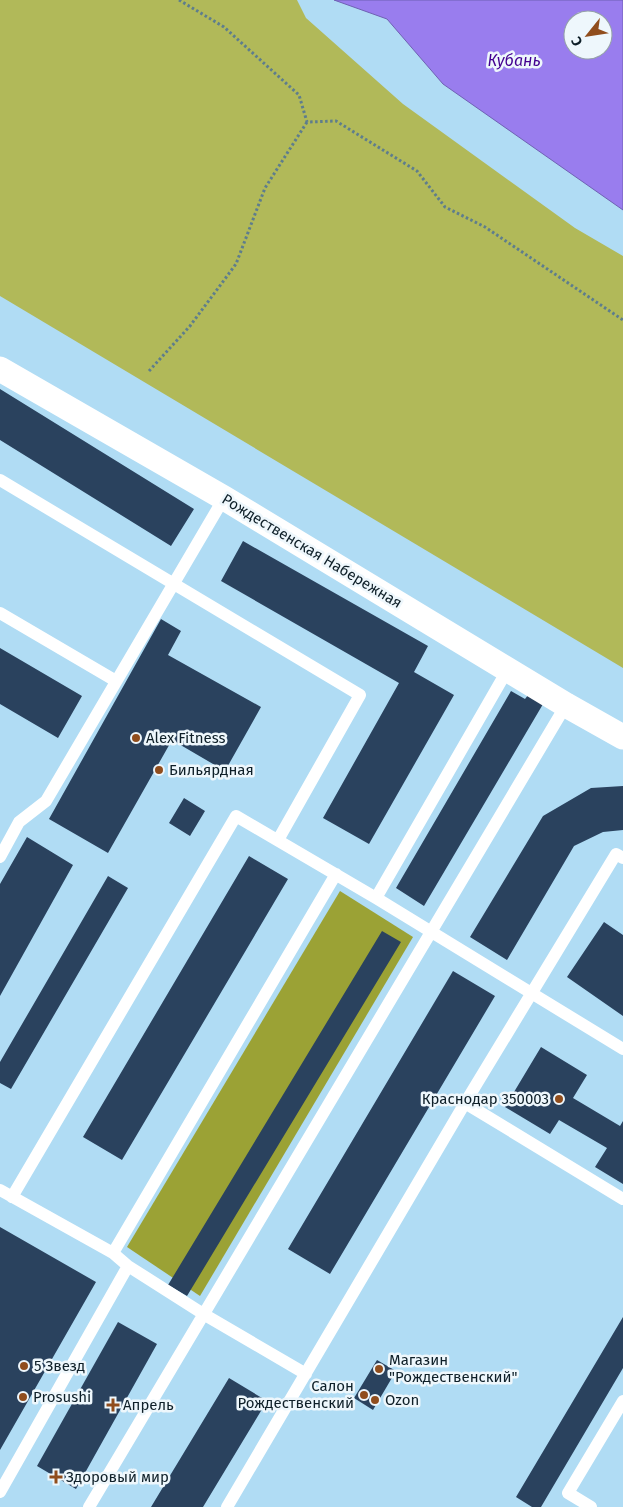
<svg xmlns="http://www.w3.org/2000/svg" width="623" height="1507" viewBox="0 0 623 1507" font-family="'Fira Sans',sans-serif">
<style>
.green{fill:#b1b959}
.forest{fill:#9ba235}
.water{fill:#997dee;stroke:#6f61b3;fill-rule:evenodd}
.building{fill:#2a425e}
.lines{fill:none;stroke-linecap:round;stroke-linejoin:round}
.path{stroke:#5e7d8d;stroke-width:3;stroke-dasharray:2.5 2.5;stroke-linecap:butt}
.service{stroke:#fff;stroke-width:12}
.minor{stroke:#fff;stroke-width:25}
.poi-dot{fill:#904d1d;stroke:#eef7fc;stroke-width:2}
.labels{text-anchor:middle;stroke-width:5;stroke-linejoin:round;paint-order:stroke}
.street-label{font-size:15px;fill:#0e1f28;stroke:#eef7fc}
.poi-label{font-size:15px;fill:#0e1f28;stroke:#eef7fc;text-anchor:start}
.water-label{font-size:16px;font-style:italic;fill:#430090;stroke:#eef7fc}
</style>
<rect width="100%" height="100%" fill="#b0dcf4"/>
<path class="green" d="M 0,0 L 297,0 L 306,18 L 403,104 L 575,228 L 623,256 L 623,668 L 0,296 Z"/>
<path class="forest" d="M 340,891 L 413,937 L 200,1296 L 127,1247 Z"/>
<path class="water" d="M 334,0 L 623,0 L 623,210 L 443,84 L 387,19 ZM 573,20 L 603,20 L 603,50 L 573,50 Z"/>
<path class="building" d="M 0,389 L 194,509 L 171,546 L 0,440 Z
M 243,541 L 428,646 L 414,672 L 454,695 L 369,844 L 323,818 L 399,683 L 221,581 Z
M 161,619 L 181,631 L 168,655 L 261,707 L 225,771 L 172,740 L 108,853 L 49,819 Z
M 0,648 L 82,696 L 58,738 L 0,704 Z
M 532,690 L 546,699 L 424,906 L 396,888 L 511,691 L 525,699 Z
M 623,786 L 623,830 L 603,832 L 574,846 L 507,960 L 470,937 L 543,816 L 591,788 Z
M 184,798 L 205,811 L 190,836 L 169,823 Z
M 27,837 L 73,865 L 0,996 L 0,884 Z
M 249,856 L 288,879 L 122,1160 L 83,1137 Z
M 108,876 L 128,888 L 11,1089 L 0,1083 L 0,1062 Z
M 604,922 L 623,935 L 623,1016 L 567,977 Z
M 382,931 L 401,942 L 187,1296 L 168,1285 Z
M 453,971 L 495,996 L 330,1274 L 288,1249 Z
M 541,1047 L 587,1075 L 573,1098 L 620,1126 L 623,1121 L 623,1184 L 595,1167 L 607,1148 L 559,1120 L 550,1134 L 505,1107 Z
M 0,1227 L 96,1282 L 0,1450 Z
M 623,1317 L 623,1368 L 541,1507 L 532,1507 L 516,1497 Z
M 118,1322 L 157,1344 L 76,1489 L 37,1466 Z
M 377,1360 L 396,1371 L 373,1410 L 354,1398 Z
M 229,1378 L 267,1401 L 203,1507 L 151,1507 Z"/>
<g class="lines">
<path class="path" d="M 179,0 L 224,27 L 299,95 L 307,122 L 336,121 L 417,171 L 445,207 L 485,227 L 623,320
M 149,371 L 190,326 L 236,264 L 265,188 L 307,122"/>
<path class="service" d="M 0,480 L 360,695 L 278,840
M 0,613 L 116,681
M 0,857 L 19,822 L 46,801 L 224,498
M 376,898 L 508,669
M 465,1103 L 623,1199
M 0,1190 L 113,1253 L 128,1266 L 205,1315 L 306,1374
M 12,1197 L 236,816 L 376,898 L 623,1049
M 113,1253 L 336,874
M 0,1492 L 128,1266
M 89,1507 C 250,1241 405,971 566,705
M 227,1507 L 465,1103 L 616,854 L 623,858
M 591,1507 L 568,1493 L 623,1401"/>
<path class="minor" d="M 0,369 L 224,498 L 566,705 L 623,737"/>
</g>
<g class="poi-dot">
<circle cx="136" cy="738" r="5"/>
<circle cx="159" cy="770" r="5"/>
<circle cx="559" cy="1099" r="5"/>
<circle cx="24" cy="1366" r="5"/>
<circle cx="379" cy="1369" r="5"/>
<circle cx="364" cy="1395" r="5"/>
<circle cx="23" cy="1397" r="5"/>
<circle cx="375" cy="1400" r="5"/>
<path d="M110.5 1397.5h5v5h5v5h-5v5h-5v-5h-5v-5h5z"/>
<path d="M53.5 1469.5h5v5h5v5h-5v5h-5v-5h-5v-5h5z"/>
</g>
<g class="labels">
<g class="street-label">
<text transform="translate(312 551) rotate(31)" y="5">Рождественская Набережная</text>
</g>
<g class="poi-label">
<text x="146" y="743">Alex Fitness</text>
<text x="169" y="775">Бильярдная</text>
<text x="549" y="1104" text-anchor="end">Краснодар 350003</text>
<text x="389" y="1365">Магазин<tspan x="389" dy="17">"Рождественский"</tspan></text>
<text x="34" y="1371">5 Звезд</text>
<text x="354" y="1391" text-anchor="end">Салон<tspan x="354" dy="17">Рождественский</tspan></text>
<text x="33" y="1402">Prosushi</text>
<text x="385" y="1405">Ozon</text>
<text x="123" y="1410">Апрель</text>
<text x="66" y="1482">Здоровый мир</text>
</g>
<g class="water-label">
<text x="514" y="66">Кубань</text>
</g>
</g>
<g transform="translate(588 35) rotate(240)"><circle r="24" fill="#eef7fc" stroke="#94a1a7"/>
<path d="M0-4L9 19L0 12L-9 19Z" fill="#904d1d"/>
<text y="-8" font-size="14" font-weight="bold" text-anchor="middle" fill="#0e1f28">С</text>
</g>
</svg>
